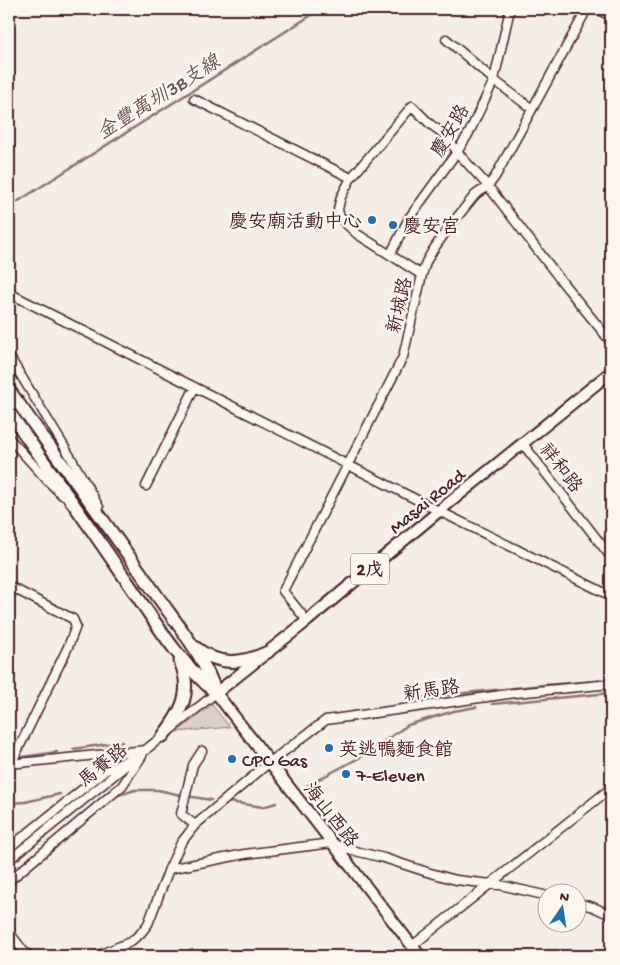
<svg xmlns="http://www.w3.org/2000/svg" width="620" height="965" viewBox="0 0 620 965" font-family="'Gochi Hand','LXGW WenKai TC',sans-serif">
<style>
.green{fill:#dbd0c9;stroke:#92787a}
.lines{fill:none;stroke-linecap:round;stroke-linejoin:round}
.stream{stroke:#8d7174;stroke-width:2.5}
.minor-casing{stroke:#4a1f2b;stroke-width:11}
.major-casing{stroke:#4a1f2b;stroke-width:14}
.highway-casing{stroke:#4a1f2b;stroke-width:15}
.minor{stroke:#fbf7ec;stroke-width:8}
.major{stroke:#fbf7ec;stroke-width:10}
.highway{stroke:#fbf7ec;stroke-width:11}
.poi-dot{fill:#1f6fb2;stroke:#fbf7ec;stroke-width:2}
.labels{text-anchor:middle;stroke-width:5;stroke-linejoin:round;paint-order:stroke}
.shield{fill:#fbf7ec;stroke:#7f6065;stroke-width:1}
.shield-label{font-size:18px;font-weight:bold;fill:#4a1f2b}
.street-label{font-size:19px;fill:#4a1f2b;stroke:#fbf7ec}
.poi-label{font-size:19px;fill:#4a1f2b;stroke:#fbf7ec;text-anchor:start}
.water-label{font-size:20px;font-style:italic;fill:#714f56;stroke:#fbf7ec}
</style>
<rect width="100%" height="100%" fill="#f4eee4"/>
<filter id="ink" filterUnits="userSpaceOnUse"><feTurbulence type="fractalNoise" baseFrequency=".02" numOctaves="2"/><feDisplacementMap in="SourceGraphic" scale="10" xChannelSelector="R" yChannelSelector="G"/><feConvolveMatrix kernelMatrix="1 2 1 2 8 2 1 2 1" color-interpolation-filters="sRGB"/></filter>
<g filter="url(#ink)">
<path class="green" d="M 212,705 L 230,727 L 177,732 Z"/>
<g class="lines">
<path class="stream" d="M 9,207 L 321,9
M 407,699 L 544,685 L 611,680
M 492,704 L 611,693
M 73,749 L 122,742
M 9,759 L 57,752
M 308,785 L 359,758 L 408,725 L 454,711 L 476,707
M 115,796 L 135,790 L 158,790 L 181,795
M 187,796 L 211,800
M 9,797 L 11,803
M 228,802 L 263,807 L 276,803
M 9,803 L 25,802 L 60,794
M 9,942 L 18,956"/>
<defs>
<path id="minor" d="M 596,9 L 611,16
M 446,39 L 494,80 L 532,109
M 194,99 L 351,178
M 390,255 L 409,218 L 457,152 L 469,133 L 494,80 L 510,9
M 422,275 L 357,234 L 344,222 L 339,214 L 338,209 L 341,197 L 351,178 L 412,106 L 430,124 L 447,136 L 457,152 L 488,186 L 563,283 L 611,342
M 9,293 L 439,511 L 611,596
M 9,356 L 70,456 L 99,507
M 9,438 L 48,481 L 62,495
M 523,444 L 611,557
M 146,486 L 195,387
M 9,586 L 73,619 L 76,626 L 68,647 L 11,764
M 307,621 L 283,591 L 403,357 L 422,275 L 426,262 L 433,250 L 450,226 L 475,195 L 488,186 L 495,177 L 587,9
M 9,764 L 146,750
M 195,825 L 181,814 L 193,765 L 202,751
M 9,848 L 105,771 L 131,758
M 9,860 L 216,693
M 169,869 L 245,854 L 332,843 L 343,848 L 384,858 L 427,872 L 456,880 L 500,885 L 548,896
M 9,881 L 122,786 L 142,756
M 578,903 L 593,907 L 611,915
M 9,932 L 25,953 L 31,956
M 412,946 L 611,788
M 96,956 L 130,942 L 140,934 L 148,924 L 169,869 L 181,843 L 195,825 L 270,762 L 326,720 L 515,693 L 611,684"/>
<path id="major" d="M 420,956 L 216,693 L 307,621 L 439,511 L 611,372"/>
<path id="highway" d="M 9,390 C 57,457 106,523 153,590 C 176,623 204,655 216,693
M 9,412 C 47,466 85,520 122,574 C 151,615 177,661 216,693
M 195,647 C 220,667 241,664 268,652
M 163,736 C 182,711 193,692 180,661"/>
</defs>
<use href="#minor" class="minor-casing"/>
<use href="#major" class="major-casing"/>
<use href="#highway" class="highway-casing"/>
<use href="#minor" class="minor"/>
<use href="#major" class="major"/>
<use href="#highway" class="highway"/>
</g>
</g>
<g class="poi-dot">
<circle cx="372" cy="220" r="5"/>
<circle cx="393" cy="225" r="5"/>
<circle cx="329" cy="748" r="5"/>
<circle cx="232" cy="759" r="5"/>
<circle cx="346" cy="774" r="5"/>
</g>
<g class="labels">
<rect class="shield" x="351" y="553.5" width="38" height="31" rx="4"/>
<g class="shield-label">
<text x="370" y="575">2戊</text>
</g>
<g class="street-label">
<text transform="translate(449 130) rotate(-60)" y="7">慶安路</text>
<text transform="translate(398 305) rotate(-77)" y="7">新城路</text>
<text transform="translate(562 467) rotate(52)" y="7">祥和路</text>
<text transform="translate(426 500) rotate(-39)" y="7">Masai Road</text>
<text transform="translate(431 689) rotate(-8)" y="7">新馬路</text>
<text transform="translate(102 764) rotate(-39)" y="7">馬賽路</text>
<text transform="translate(332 814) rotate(52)" y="7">海山西路</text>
</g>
<g class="poi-label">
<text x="362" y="227" text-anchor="end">慶安廟活動中心</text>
<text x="403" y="232">慶安宮</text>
<text x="339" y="755">英逃鴨麵食館</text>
<text x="242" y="766">CPC Gas</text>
<text x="356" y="781">7-Eleven</text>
</g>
<g class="water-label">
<text transform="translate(158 96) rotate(-32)" y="7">金豐萬圳3B支線</text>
</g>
</g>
<rect width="620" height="965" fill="none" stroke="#fbf7ec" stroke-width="30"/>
<rect x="15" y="15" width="590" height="935" fill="none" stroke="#4a1f2b" stroke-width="2" filter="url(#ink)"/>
<g transform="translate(562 908) rotate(13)"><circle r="24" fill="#fbf7ec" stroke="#b4a19f"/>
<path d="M0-4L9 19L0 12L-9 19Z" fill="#1f6fb2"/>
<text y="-8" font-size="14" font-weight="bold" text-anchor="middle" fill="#4a1f2b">N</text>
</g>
</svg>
